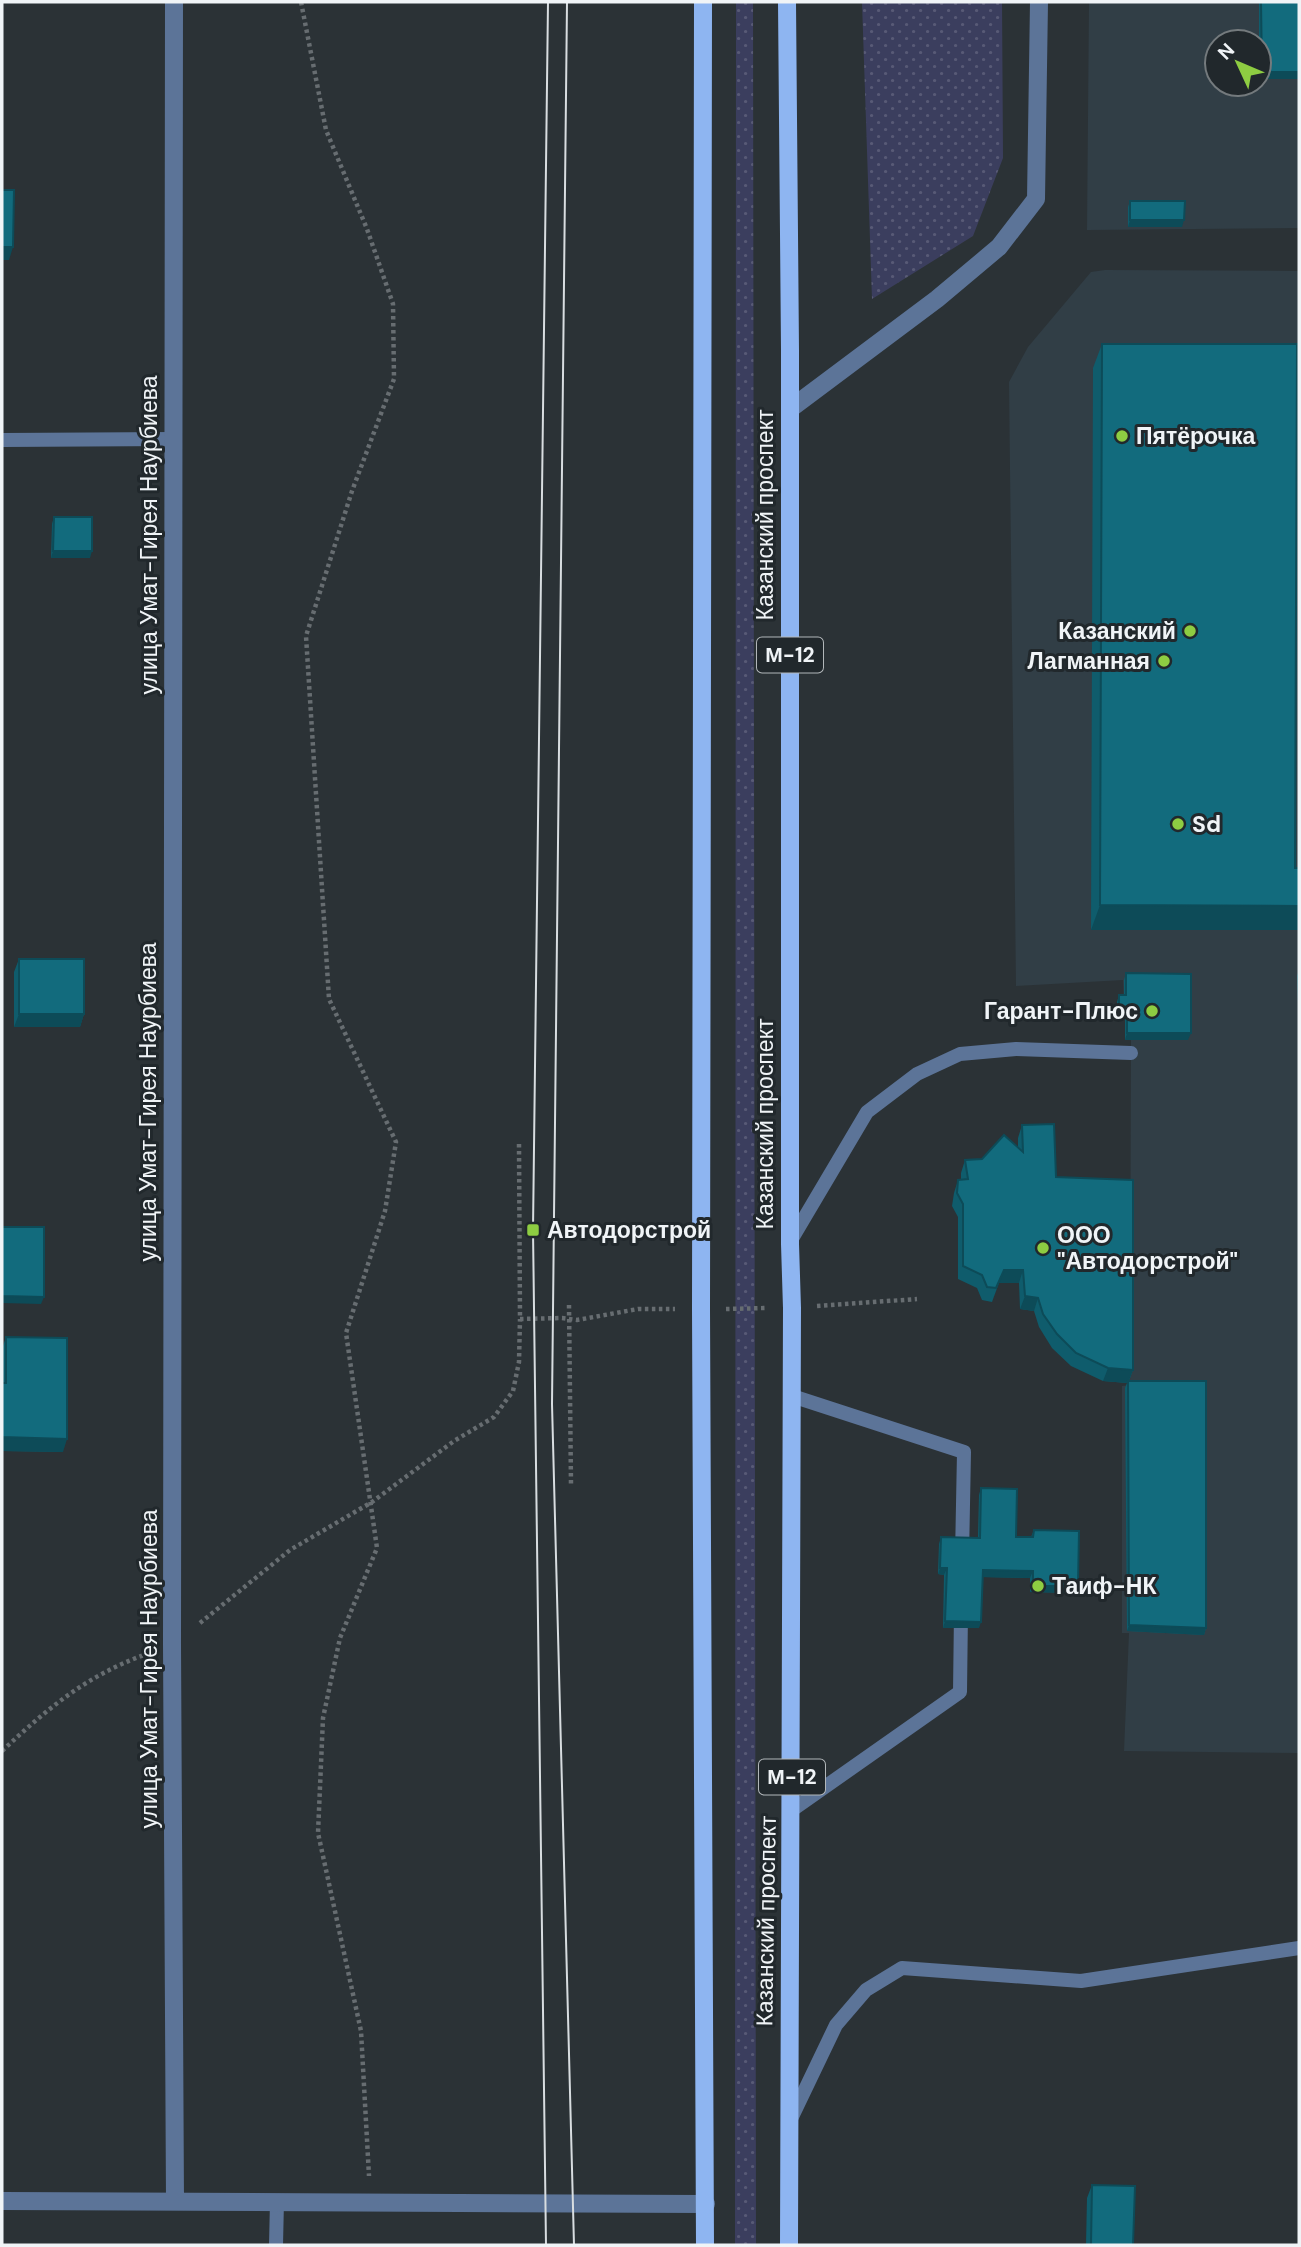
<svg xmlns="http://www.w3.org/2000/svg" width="1301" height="2247" viewBox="0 0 1301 2247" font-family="'DM Sans',sans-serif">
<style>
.built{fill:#313e46;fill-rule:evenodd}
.grass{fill:url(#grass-dots)}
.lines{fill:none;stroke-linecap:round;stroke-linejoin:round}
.path{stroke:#676d71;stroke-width:4.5;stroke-dasharray:3.5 3.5;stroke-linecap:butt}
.service{stroke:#5c7498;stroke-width:14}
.minor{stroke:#5c7498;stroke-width:18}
.primary{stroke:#8eb5f1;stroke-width:18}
.tram{stroke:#d8dde0;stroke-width:2}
.wall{fill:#0f5c6c}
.shaded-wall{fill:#0d4b58}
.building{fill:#126b7d;stroke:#0d4b58;stroke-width:2}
.poi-dot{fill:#8ecd42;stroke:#21282c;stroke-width:2.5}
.labels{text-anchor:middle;stroke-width:6;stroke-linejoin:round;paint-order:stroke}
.shield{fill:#21282c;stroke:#b2b7ba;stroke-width:2}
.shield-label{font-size:21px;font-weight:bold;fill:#f0f4f7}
.poi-label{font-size:23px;font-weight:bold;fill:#f0f4f7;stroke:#21282c;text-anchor:start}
.street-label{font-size:23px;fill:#f0f4f7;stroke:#21282c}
</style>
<defs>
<pattern id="grass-dots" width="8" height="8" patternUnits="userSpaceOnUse" patternTransform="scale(1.75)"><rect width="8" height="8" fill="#3b3e5e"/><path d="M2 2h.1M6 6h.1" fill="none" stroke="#585a76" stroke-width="1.8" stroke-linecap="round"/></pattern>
</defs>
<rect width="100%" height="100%" fill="#2b3236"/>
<path class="built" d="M 1089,2 L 1299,2 L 1299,228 L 1087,230 ZM 1217,42 L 1259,42 L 1259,84 L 1217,84 Z
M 1105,270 L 1299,271 L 1299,1753 L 1124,1751 L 1129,1633 L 1122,1633 L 1122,1386 L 1130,1385 L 1131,1040 L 1125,1040 L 1125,1020 L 1116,1020 L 1117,1002 L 1124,1001 L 1123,980 L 1016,986 L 1009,382 L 1028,347 L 1091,272 Z"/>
<path class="grass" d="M 736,2 L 753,2 L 756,2245 L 735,2245 Z
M 862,2 L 1002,2 L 1003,158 L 973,236 L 872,299 Z"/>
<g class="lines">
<path class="path" d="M 301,2 L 326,130 L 367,229 L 393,304 L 394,379 L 352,491 L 306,636 L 329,999 L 396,1142 L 385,1211 L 346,1333 L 377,1548 L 340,1638 L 323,1718 L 318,1833 L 361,2031 L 369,2176
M 519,1144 L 520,1319 L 562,1318 L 577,1320 L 638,1309 L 675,1309
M 569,1305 L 571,1484
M 817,1306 L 917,1299
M 726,1309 L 766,1308
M 200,1623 L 290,1550 L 372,1502 L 454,1441 L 494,1417 L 513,1391 L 519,1362 L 520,1319
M 2,1751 C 47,1709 86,1676 144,1655"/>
<path class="service" d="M 2,440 L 173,439
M 790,1242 L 867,1112 L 917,1074 L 960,1054 L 1016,1049 L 1131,1053
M 792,1396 L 964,1452 L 962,1557
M 792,1810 L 960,1692 L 961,1612
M 790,2121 L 836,2025 L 866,1990 L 902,1968 L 1081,1981 L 1299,1948
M 276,2245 L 277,2201"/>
<path class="minor" d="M 174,2 L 172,1644 L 175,2201
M 790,409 L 937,299 L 999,247 L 1036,199 L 1039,2
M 2,2201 L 706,2204"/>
<path class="primary" d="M 703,2 L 701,1309 L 705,2245
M 787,2 L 790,350 L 790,1244 L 792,1308 L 789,2245"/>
<path class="tram" d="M 567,2 L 552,1404 L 574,2245
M 546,2245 L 533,1230 L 548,2"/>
</g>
<path class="wall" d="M 1259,2 L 1299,2 L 1299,79 L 1259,79 Z
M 1130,201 L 1182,227 L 1128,227 L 1128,207 Z
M 1102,344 L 1295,868 L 1091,930 L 1093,368 Z
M 54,517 L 90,558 L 51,558 L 52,524 Z
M 19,959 L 84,1014 L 80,1027 L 14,1027 L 14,972 Z
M 1299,970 L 1299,1031 L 1297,976 Z
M 1126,973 L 1188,1040 L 1125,1040 L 1125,1020 L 1116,1020 L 1117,1002 L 1119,995 L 1124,995 L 1124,980 Z
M 1022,1125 L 1056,1177 L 1133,1370 L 1129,1381 L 1206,1628 L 1204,1635 L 1127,1631 L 1125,1388 L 1127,1383 L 1103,1381 L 1071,1366 L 1052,1348 L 1039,1327 L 1034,1311 L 1020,1309 L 1019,1283 L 999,1283 L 992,1302 L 982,1300 L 977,1288 L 958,1279 L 958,1217 L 952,1206 L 954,1193 L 958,1180 L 961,1180 L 961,1173 L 965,1160 L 982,1159 L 1018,1148 L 1018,1138 Z
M 6,1337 L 63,1452 L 2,1451 L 2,1349 Z
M 981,1488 L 1016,1537 L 1031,1537 L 1034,1530 L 1075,1593 L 1030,1592 L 1030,1578 L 982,1577 L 979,1628 L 943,1628 L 944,1575 L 938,1574 L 939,1544 L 941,1537 L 978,1538 L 979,1495 Z
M 1092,2185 L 1133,2245 L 1086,2245 L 1087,2198 Z"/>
<path class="shaded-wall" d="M 1262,72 L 1299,72 L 1299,79 L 1259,79 Z
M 1130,220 L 1184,220 L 1182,227 L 1128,227 Z
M 2,247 L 13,247 L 9,260 L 2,260 Z
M 53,551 L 92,551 L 90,558 L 51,558 Z
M 1100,905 L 1299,906 L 1299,930 L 1091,930 Z
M 1119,1013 L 1127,1013 L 1125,1020 L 1116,1020 Z
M 19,1014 L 84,1014 L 80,1027 L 14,1027 Z
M 1127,1033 L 1191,1033 L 1188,1040 L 1125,1040 Z
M 1004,1270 L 1023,1270 L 1019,1283 L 999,1283 L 992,1302 Z
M 2,1296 L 44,1297 L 41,1304 L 2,1303 Z
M 1025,1296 L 1038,1298 L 1034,1311 L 1020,1309 Z
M 1108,1368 L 1133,1370 L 1128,1383 L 1103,1381 Z
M 2,1437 L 67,1439 L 63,1452 L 2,1451 Z
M 940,1568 L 947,1568 L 944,1575 L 938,1574 Z
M 983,1570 L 1033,1571 L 1030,1578 L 980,1577 Z
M 1033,1586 L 1078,1586 L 1075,1593 L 1030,1592 Z
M 945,1621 L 981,1622 L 979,1628 L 943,1628 Z
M 1129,1625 L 1206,1628 L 1204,1635 L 1127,1631 Z"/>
<path class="building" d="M 1261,2 L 1299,2 L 1299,72 L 1262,72 Z
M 2,190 L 14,190 L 13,247 L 2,247 Z
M 1130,201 L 1185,201 L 1184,220 L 1130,220 Z
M 1102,344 L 1297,344 L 1295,868 L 1299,868 L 1299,906 L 1100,905 Z
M 54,517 L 92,517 L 92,551 L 53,551 Z
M 19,959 L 84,959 L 84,1014 L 19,1014 Z
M 1126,973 L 1191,974 L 1191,1033 L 1127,1033 L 1127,1013 L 1119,1013 L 1119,995 L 1126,995 Z
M 1054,1124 L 1056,1177 L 1133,1180 L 1133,1370 L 1108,1368 L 1076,1353 L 1057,1334 L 1043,1314 L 1038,1298 L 1025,1296 L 1023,1270 L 1004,1270 L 996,1288 L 987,1287 L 982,1275 L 963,1266 L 963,1204 L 957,1193 L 958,1180 L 968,1179 L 965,1160 L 982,1159 L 1004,1135 L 1023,1152 L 1022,1125 Z
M 2,1227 L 44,1227 L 44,1297 L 2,1296 Z
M 6,1337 L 67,1338 L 67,1439 L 2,1437 L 2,1383 L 6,1383 Z
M 1128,1381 L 1206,1381 L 1206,1628 L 1129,1625 Z
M 981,1488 L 1017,1489 L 1016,1537 L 1033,1537 L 1034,1530 L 1079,1531 L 1078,1586 L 1033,1586 L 1033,1571 L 983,1570 L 981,1622 L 945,1621 L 947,1568 L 940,1568 L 941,1537 L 980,1538 Z
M 1092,2185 L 1135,2186 L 1133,2245 L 1091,2245 Z"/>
<g class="poi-dot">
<circle cx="1122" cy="436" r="7"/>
<circle cx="1190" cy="631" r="7"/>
<circle cx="1164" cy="661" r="7"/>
<circle cx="1178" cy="824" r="7"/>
<circle cx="1152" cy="1011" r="7"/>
<rect x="526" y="1223" width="14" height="14" rx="3.5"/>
<circle cx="1043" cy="1248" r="7"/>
<circle cx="1038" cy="1586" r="7"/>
</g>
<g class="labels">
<g class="shield">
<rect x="757" y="637.5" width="66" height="35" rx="5"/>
<rect x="759" y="1759.5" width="66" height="35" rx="5"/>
</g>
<g class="shield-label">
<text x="790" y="662">М-12</text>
<text x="792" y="1784">М-12</text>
</g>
<g class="poi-label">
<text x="1136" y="444">Пятёрочка</text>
<text x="1176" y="639" text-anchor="end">Казанский</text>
<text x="1150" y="669" text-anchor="end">Лагманная</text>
<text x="1192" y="832">Sd</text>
<text x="1138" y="1019" text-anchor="end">Гарант-Плюс</text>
<text x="547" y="1238">Автодорстрой</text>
<text x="1057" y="1243">ООО<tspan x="1057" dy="26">"Автодорстрой"</tspan></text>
<text x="1052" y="1594">Таиф-НК</text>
</g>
<g class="street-label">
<text transform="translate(765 515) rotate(-90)" y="8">Казанский проспект</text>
<text transform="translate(149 535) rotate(-90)" y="8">улица Умат-Гирея Наурбиева</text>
<text transform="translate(148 1102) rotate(-90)" y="8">улица Умат-Гирея Наурбиева</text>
<text transform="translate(765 1124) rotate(-90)" y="8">Казанский проспект</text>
<text transform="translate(149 1669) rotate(-90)" y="8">улица Умат-Гирея Наурбиева</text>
<text transform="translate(766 1921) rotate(-89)" y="8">Казанский проспект</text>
</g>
</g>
<rect width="1301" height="2247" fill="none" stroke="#f0f4f7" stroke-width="7"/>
<g transform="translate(1238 63) rotate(314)"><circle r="33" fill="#21282c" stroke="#747a7d" stroke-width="2"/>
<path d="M0-5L12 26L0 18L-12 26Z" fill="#8ecd42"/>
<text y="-10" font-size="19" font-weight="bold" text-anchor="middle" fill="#f0f4f7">N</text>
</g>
</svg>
